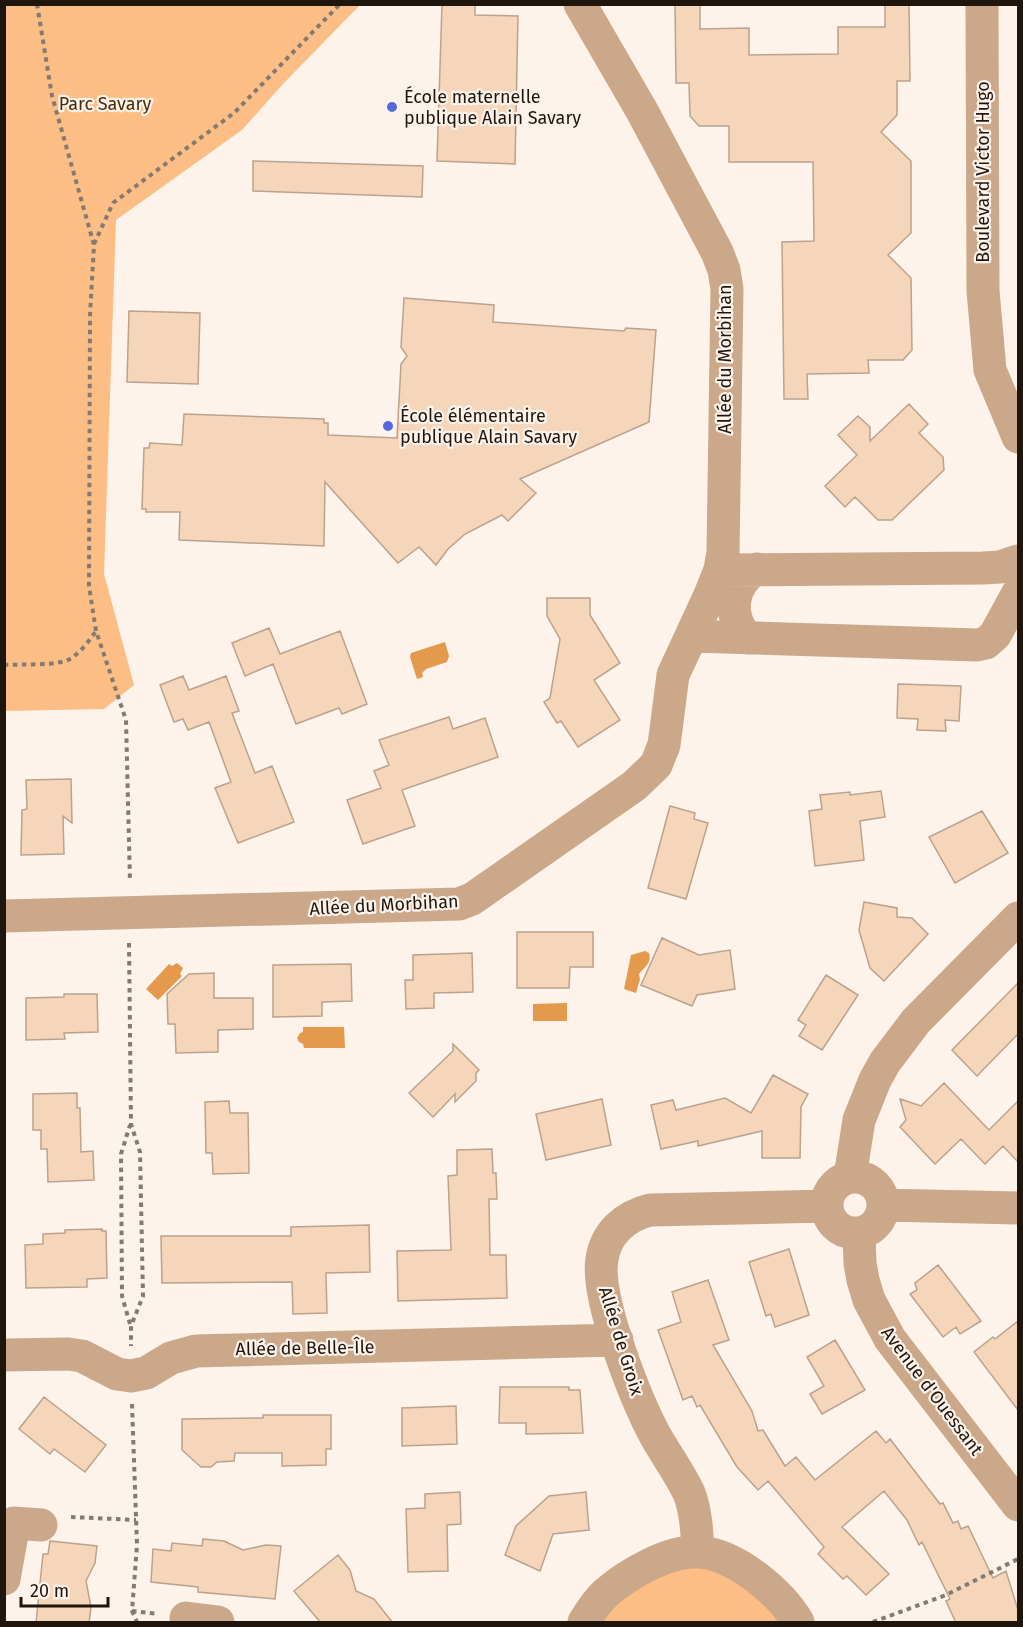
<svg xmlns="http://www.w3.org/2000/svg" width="1023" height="1627" viewBox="0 0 1023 1627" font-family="'Fira Sans',sans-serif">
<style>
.green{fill:#fcbe85}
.water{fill:#e5994d}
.building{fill:#f6d6ba;stroke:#bba28d;stroke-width:1.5}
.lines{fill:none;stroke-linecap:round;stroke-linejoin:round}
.path{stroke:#837a71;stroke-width:4;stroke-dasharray:4.5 4.5;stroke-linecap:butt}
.minor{stroke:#cba88a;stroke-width:33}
.poi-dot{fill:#5668de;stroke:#fdf3ea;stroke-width:2}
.labels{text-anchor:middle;stroke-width:4.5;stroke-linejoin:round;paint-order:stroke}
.poi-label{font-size:18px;fill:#1e150d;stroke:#fdf3ea;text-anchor:start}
.park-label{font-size:18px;fill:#4a2b0a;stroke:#fdf3ea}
.street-label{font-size:18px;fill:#1e150d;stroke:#fdf3ea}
</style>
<rect width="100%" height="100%" fill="#fdf3ea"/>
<path class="green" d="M 4,5 L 360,5 L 282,85 L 242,130 L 116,220 L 104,574 L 134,685 L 104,709 L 5,711 Z
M 680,1562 L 723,1570 L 788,1622 L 595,1622 L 601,1612 Z"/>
<path class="water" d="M 445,642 L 449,656 L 447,662 L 426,669 L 422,673 L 423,677 L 417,679 L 410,657 L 411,653 Z
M 645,951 L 649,953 C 652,964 644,967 639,974 L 640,979 L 636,993 L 624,989 L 631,955 Z
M 177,963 L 183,968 L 180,974 L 182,976 L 158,1000 L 146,989 L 169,964 L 172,966 Z
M 567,1003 L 567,1021 L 533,1021 L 533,1004 Z
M 303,1027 L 344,1027 L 345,1048 L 304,1048 L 303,1044 L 299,1042 L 297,1038 L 300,1033 L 303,1032 Z"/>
<path class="building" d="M 442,4 L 475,4 L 475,15 L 518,16 L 515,164 L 437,161 Z
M 675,4 L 700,4 L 700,29 L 749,28 L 749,55 L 838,54 L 838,27 L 885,27 L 885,4 L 909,4 L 910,81 L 897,81 L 897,115 L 881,132 L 911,161 L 911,233 L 888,255 L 911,278 L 912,350 L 903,360 L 868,360 L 869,373 L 807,374 L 808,399 L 784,399 L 782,242 L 814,241 L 813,162 L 729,162 L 729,126 L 699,126 L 690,116 L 689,83 L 676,83 Z
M 253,161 L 423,166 L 422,197 L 253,191 Z
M 404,298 L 494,305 L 493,322 L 624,331 L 626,328 L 656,330 L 649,422 L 520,479 L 536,493 L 508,521 L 502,515 L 465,534 L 448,549 L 436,565 L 419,547 L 398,563 L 325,482 L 324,546 L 179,540 L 180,512 L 146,512 L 146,509 L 142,509 L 144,448 L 149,448 L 150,443 L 182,445 L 184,414 L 324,419 L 324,423 L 328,423 L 328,435 L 397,438 L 401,364 L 407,356 L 401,347 Z
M 129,311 L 200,313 L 198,384 L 127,382 Z
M 909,404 L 928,424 L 919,433 L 943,457 L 944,470 L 892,520 L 878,520 L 855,497 L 845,507 L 825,486 L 857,455 L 838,435 L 858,416 L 870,427 L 870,441 Z
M 547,598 L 590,598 L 590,615 L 620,663 L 594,680 L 620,720 L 578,747 L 561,721 L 557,723 L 544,702 L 550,698 L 560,639 L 547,616 Z
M 269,628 L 280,654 L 340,631 L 367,704 L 342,714 L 339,708 L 296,724 L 273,664 L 245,676 L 232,643 Z
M 183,676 L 189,690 L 226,676 L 239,711 L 232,713 L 255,773 L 272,766 L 294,822 L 238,843 L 215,788 L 231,782 L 209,722 L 188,730 L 183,719 L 174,722 L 160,685 Z
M 898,684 L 961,686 L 959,721 L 945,720 L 946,731 L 917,730 L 918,719 L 897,718 Z
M 449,717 L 453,729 L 485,718 L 498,757 L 402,790 L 415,826 L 363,844 L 347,800 L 381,788 L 374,771 L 389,765 L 379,740 Z
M 71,779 L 72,823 L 63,816 L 64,854 L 21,855 L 22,810 L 27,809 L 26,780 Z
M 881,791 L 885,817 L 860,821 L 864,860 L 815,866 L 809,811 L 822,809 L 820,795 L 850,792 L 850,795 Z
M 670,806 L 695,813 L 694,819 L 708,823 L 686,899 L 648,888 Z
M 982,811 L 1008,853 L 955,883 L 929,837 Z
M 864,902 L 897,908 L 897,917 L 912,918 L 928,934 L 884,981 L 870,968 L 859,930 Z
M 517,932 L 593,932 L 593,967 L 570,967 L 569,988 L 517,988 Z
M 662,938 L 699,955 L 730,950 L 735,989 L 697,995 L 692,1006 L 641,985 Z
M 472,953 L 473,992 L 434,993 L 434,1008 L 406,1009 L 405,980 L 413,980 L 413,955 Z
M 351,964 L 352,1001 L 322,1002 L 322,1016 L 273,1017 L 273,965 Z
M 214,973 L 214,998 L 253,998 L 253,1029 L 218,1030 L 218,1052 L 176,1053 L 175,1024 L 168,1024 L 167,994 L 189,974 Z
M 826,975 L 858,995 L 822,1050 L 799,1036 L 806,1025 L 798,1020 Z
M 1018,983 L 1018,1034 L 977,1076 L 952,1050 Z
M 64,994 L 97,994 L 98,1032 L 64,1033 L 65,1039 L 26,1040 L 26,998 L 64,997 Z
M 453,1044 L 479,1070 L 476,1073 L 476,1081 L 455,1102 L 455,1094 L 433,1117 L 409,1093 L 453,1051 Z
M 773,1075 L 808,1094 L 801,1107 L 800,1158 L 762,1158 L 762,1131 L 698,1146 L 698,1141 L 661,1149 L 651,1105 L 673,1100 L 676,1110 L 725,1098 L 751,1113 Z
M 944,1083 L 989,1130 L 1018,1101 L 1018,1162 L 1003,1146 L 985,1164 L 961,1139 L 935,1164 L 900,1127 L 906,1120 L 900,1099 L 921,1106 Z
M 77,1093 L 77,1108 L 80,1108 L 81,1152 L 93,1151 L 94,1180 L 48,1182 L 47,1149 L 41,1149 L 41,1130 L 33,1130 L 33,1094 Z
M 602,1099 L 611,1145 L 546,1160 L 536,1114 Z
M 229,1101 L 230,1113 L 248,1113 L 249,1173 L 213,1174 L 212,1153 L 206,1153 L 205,1102 Z
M 492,1149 L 493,1173 L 496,1173 L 497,1199 L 489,1199 L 490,1255 L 506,1255 L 507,1298 L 398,1301 L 397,1251 L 451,1250 L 448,1176 L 457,1175 L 457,1150 Z
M 369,1225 L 370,1272 L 326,1273 L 327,1313 L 293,1314 L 292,1282 L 162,1283 L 161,1236 L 291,1236 L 291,1227 Z
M 102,1229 L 102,1231 L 106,1231 L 107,1278 L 87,1279 L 87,1287 L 26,1288 L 25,1245 L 43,1244 L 43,1234 L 65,1233 L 65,1230 Z
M 789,1249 L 809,1315 L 775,1327 L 771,1314 L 766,1316 L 749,1262 Z
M 938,1265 L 981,1321 L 960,1334 L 956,1327 L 943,1337 L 910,1294 L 917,1290 L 915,1283 Z
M 708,1280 L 729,1340 L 713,1345 L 752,1411 L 758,1431 L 763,1430 L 785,1466 L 796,1457 L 815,1480 L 876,1431 L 886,1443 L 890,1439 L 940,1504 L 943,1503 L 953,1523 L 958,1521 L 961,1529 L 968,1526 L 993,1578 L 1006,1571 L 1018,1610 L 1018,1623 L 956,1623 L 946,1601 L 950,1599 L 922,1542 L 919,1545 L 907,1520 L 884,1491 L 842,1527 L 889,1574 L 866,1595 L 847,1576 L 843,1579 L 818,1554 L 824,1547 L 768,1481 L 758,1490 L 737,1467 L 700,1405 L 697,1407 L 692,1396 L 683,1400 L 658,1330 L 681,1322 L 672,1292 Z
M 1018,1321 L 1018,1410 L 974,1352 L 993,1337 L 995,1339 Z
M 835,1340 L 865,1390 L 822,1414 L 810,1394 L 824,1386 L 807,1357 Z
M 500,1387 L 569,1387 L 569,1390 L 580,1390 L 583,1433 L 526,1434 L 526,1423 L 499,1423 Z
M 44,1397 L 106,1445 L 85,1472 L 54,1449 L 50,1454 L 19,1429 Z
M 456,1406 L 457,1444 L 402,1446 L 402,1408 Z
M 263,1415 L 331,1415 L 331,1449 L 326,1449 L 326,1465 L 282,1466 L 282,1453 L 235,1453 L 234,1461 L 217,1462 L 211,1467 L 201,1467 L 182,1450 L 182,1419 L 263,1418 Z
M 460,1492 L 461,1524 L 447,1525 L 448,1571 L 408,1572 L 406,1509 L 425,1508 L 425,1494 Z
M 586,1492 L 589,1530 L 553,1534 L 540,1571 L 505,1555 L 516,1526 L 549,1496 Z
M 203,1539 L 224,1541 L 243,1550 L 266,1545 L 281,1546 L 275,1599 L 198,1592 L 198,1587 L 151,1582 L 153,1549 L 171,1551 L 172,1543 L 202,1546 Z
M 50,1541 L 97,1546 L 95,1563 L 86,1581 L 91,1607 L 89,1623 L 36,1623 L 43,1554 L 48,1554 Z
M 338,1555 L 350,1570 L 356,1591 L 374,1599 L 393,1623 L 321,1623 L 294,1591 Z"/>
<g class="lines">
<path class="path" d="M 37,4 L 52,96 L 94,245 L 90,315 L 89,586 L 96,631 L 126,720 L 130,882
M 94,244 L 113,203 L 234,113 L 340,4
M 4,665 C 20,664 58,666 70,659 C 81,652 89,641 96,631
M 129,943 L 131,1124 L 140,1152 L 143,1296 L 131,1326 L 131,1346
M 130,1324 L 122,1296 L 121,1154 L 130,1125
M 132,1404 L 137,1545 L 132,1611 L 137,1622
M 71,1517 L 136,1520
M 132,1611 L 158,1614
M 873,1622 L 946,1595 L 1018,1559"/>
<path class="minor" d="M 982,4 L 983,291 L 990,370 L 1018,437
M 720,570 L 983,568 L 1000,567 L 1018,561
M 692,636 L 977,645 L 986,643 L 995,635 L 1018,593
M 747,638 C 727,616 731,583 757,569
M 4,916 L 459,904 L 472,899 L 634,786 L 656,765 L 664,745 L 673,675 L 710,595 L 720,570 L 723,552 L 727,289 L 724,270 L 717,252 L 642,111 L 580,4
M827 1205a28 28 0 1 1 56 0a28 28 0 1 1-56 0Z
M 850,1177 L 859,1120 L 875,1080 L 885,1062 L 916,1021 L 1018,918
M 883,1205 L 1018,1208
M 859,1233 L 860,1263 L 863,1280 L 869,1300 L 890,1339 L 1018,1505
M 4,1355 L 68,1354 L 82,1356 L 117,1374 L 131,1376 L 146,1373 L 171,1358 L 196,1351 L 617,1340
M 698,1552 C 697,1532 696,1511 689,1493 C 680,1474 667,1456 656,1437 C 637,1402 595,1298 602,1259 C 606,1233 625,1216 650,1210 L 827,1206
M 4,1579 L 14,1523 L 41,1525
M 186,1618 L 218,1622
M 584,1622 C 590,1612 597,1601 606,1593 C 628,1574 670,1549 701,1552 C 737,1556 780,1592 798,1622"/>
</g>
<g class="poi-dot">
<circle cx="392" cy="107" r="6"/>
<circle cx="388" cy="426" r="6"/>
</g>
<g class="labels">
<g class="poi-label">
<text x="404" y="103">École maternelle<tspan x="404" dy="21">publique Alain Savary</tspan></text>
<text x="400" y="422">École élémentaire<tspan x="400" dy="21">publique Alain Savary</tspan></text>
</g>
<g class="park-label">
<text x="105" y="110">Parc Savary</text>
</g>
<g class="street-label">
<text transform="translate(983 172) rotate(-90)" y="6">Boulevard Victor Hugo</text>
<text transform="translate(725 359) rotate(-90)" y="6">Allée du Morbihan</text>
<text transform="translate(384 905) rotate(-3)" y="6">Allée du Morbihan</text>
<text transform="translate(621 1341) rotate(73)" y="6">Allée de Groix</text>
<text transform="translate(305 1348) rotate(-1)" y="6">Allée de Belle-Île</text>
<text transform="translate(932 1391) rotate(53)" y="6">Avenue d'Ouessant</text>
</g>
</g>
<rect width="1023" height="1627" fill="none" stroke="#1e150d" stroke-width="12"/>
<path d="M21 1597v9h87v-9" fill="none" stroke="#1e150d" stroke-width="3"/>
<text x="30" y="1597" font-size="18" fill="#1e150d" stroke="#fdf3ea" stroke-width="4.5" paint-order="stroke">20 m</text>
</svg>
